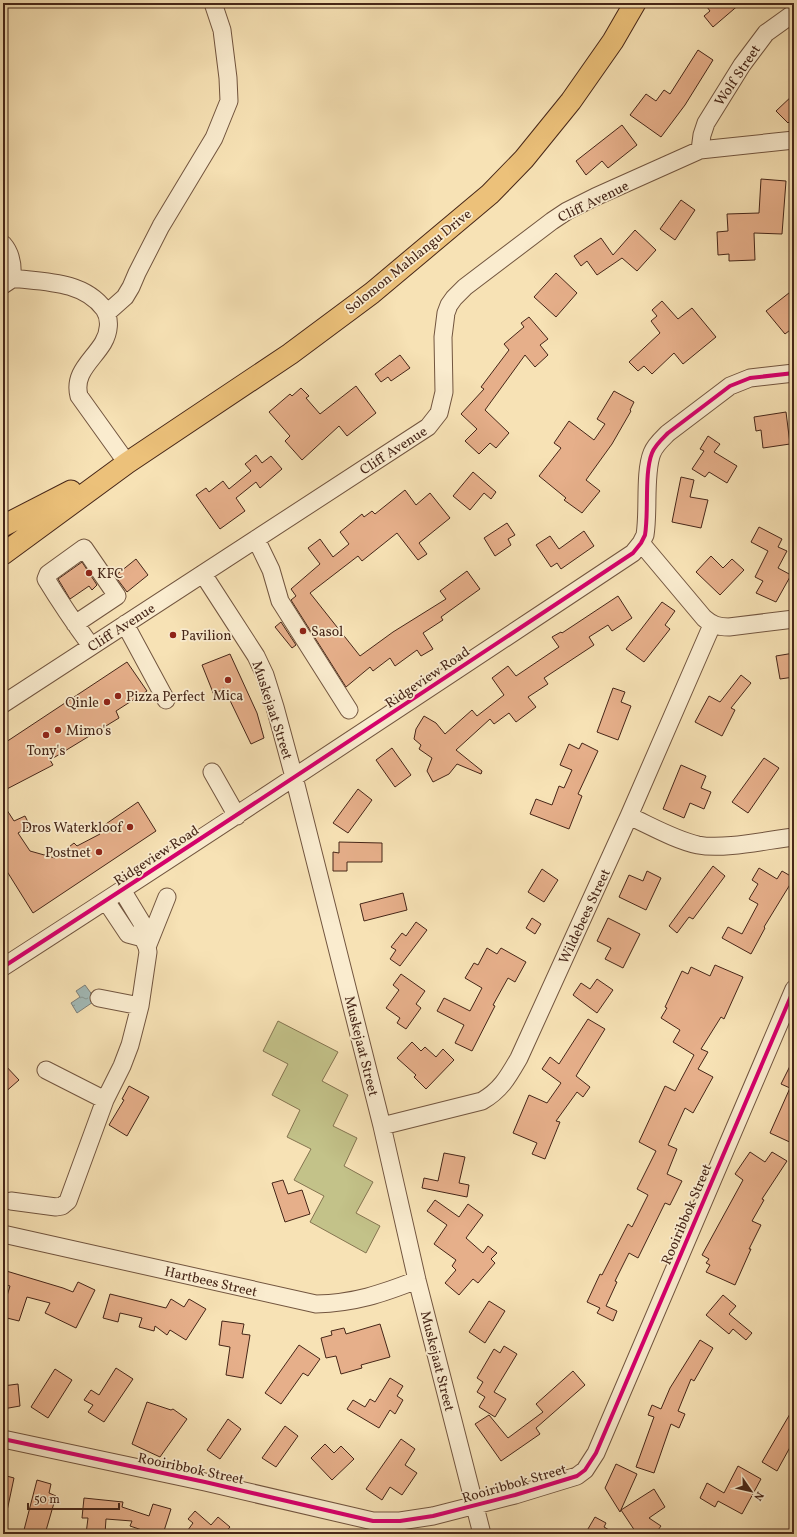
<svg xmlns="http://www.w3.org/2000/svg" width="797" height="1537" viewBox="0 0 797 1537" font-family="Vollkorn,serif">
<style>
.pitch{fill:#c3c289;stroke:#847450}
.water{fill:url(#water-ripples);stroke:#7d7f79}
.building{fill:#e6af8a;stroke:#462618}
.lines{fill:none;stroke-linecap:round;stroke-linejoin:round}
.minor-casing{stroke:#72553f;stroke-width:19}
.major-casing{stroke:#462618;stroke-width:23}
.minor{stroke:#faeccf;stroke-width:17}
.major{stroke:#ecc17a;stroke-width:21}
.cycleway-casing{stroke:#faeccf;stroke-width:6}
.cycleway{stroke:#d6006c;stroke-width:4}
.poi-dot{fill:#8f2418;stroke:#faeccf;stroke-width:1.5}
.labels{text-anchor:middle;stroke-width:3.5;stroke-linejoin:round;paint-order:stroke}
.street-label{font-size:14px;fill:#462618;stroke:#faeccf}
.poi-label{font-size:14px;fill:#462618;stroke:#faeccf;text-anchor:start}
</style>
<defs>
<pattern id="water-ripples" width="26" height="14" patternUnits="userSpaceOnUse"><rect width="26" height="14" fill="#a2bbb9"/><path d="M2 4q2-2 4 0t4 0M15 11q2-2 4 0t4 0" fill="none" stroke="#869895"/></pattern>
</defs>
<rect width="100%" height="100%" fill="#f7e2b5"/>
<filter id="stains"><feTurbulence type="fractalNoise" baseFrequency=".005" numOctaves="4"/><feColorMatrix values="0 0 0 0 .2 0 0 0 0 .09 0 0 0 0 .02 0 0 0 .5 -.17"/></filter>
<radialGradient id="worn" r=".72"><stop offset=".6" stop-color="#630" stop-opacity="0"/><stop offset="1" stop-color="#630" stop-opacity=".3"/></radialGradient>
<path class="pitch" d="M 278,1021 L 338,1052 L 322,1081 L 348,1095 L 333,1126 L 357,1138 L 344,1166 L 373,1182 L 356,1213 L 380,1226 L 366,1253 L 310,1222 L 324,1196 L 294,1180 L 311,1149 L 287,1137 L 300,1110 L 272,1095 L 288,1064 L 263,1051 Z"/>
<path class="water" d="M 85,985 L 96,1000 L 77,1013 L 71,1003 L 80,997 L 76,991 Z"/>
<path class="building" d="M 704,3 L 741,3 L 713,27 L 704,16 L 710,11 Z
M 698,50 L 713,60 L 685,105 L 661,137 L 630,115 L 646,94 L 656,101 L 664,90 L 670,94 Z
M 794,94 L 794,117 L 788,123 L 776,111 Z
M 622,125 L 637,145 L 608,168 L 602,161 L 586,175 L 576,161 Z
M 761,179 L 786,181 L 782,234 L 754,233 L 755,260 L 729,261 L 729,254 L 718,255 L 717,232 L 728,231 L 727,214 L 759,213 Z
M 681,200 L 695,210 L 675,240 L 660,229 Z
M 635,230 L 656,250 L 637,271 L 622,258 L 597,275 L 587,261 L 581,266 L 574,256 L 601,238 L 613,255 Z
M 556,273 L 577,293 L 556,317 L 534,297 Z
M 794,289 L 794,327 L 785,334 L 766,311 Z
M 662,301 L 678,319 L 692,308 L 716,337 L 683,364 L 674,353 L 652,374 L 644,366 L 638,371 L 629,362 L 660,333 L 651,321 L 657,316 L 652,310 Z
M 529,317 L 548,339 L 540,345 L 548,355 L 535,367 L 525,355 L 485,410 L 509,433 L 496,448 L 490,443 L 479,454 L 465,441 L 477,429 L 461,414 L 484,389 L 481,387 L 509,350 L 504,344 L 524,327 L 521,323 Z
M 400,355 L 410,368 L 391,381 L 388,377 L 381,382 L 375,374 Z
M 356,386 L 376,413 L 347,436 L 339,426 L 302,460 L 285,441 L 290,436 L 269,412 L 290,394 L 292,396 L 301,388 L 309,396 L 306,398 L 320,414 Z
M 614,391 L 634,402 L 630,410 L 631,411 L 612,444 L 586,480 L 600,491 L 582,513 L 564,500 L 566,498 L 539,476 L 561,448 L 554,443 L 569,421 L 594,440 L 605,424 L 597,419 Z
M 786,412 L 790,444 L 763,448 L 761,430 L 756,431 L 754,417 Z
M 708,436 L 720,444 L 714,452 L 737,466 L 727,483 L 709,472 L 705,477 L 692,469 L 704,451 L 700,449 Z
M 256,455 L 262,463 L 271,456 L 282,469 L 260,488 L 256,482 L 236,498 L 245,511 L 220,529 L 196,495 L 206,488 L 209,492 L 223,481 L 229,489 L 251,471 L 245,464 Z
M 473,472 L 496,492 L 491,499 L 484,493 L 470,510 L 453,496 Z
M 681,477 L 694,480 L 690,497 L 708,500 L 701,528 L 672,522 Z
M 405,490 L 416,505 L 430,493 L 450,518 L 419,543 L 427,554 L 418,560 L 397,533 L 362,561 L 358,556 L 310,593 L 360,656 L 393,632 L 446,599 L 440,591 L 467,571 L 480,589 L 441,617 L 443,620 L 423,633 L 433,649 L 421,656 L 417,650 L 395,666 L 390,658 L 373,671 L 370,667 L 346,687 L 291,600 L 296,596 L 291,589 L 320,564 L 308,548 L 320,539 L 333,557 L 349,544 L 340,532 L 362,514 L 364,517 L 372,511 L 375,514 Z
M 507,523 L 515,535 L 508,539 L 511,545 L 495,556 L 484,538 Z
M 759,527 L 782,539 L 778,547 L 787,551 L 778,568 L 791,575 L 776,602 L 756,593 L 763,581 L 755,577 L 768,551 L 751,542 Z
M 584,531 L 594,546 L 561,569 L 557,563 L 551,567 L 536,545 L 550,536 L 559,549 Z
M 711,556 L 723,568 L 732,559 L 744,570 L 720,595 L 696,572 Z
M 136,559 L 148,575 L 127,592 L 115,576 Z
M 82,562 L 97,585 L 92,590 L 89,586 L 70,599 L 58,579 Z
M 618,596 L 632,618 L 612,631 L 608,625 L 589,637 L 594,645 L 544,678 L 548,684 L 528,697 L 536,707 L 516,722 L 509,713 L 494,724 L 490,719 L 456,750 L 482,771 L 481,774 L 457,764 L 449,774 L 433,782 L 427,771 L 432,758 L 419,749 L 421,745 L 414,739 L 416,729 L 424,716 L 436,723 L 445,734 L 472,710 L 477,716 L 504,695 L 492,678 L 508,666 L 516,676 L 559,647 L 552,637 L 561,632 L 562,633 Z
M 662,602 L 675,611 L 665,625 L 670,629 L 644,662 L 626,649 Z
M 281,622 L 296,645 L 292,648 L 275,627 Z
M 794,653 L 794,677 L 780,679 L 776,656 Z
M 230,654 L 257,713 L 264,738 L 251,744 L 224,688 L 214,695 L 202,665 Z
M 127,662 L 147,691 L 116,711 L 119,718 L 50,760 L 53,765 L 3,791 L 3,744 Z
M 741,675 L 751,683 L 731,708 L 735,710 L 722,736 L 695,722 L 709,696 L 720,702 Z
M 613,688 L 625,692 L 621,702 L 631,706 L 618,740 L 597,732 Z
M 582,743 L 598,751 L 578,794 L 582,796 L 569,829 L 530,814 L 536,799 L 552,805 L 559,786 L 564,788 L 572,770 L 560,765 L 569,744 L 579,749 Z
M 392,748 L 411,775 L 395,787 L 376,760 Z
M 764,758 L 779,768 L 748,813 L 732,802 Z
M 681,765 L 706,776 L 701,788 L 711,792 L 704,809 L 690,803 L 684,818 L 663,809 Z
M 358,789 L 372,800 L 348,833 L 333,823 Z
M 138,802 L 156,831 L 33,913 L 3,865 L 3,804 L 14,821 L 25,816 L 30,826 L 18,833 L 30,851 L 55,858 L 74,843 L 77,846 L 100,834 L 97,830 Z
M 339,842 L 382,843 L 382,862 L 347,862 L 347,871 L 333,871 L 333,852 L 339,853 Z
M 713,866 L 725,876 L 693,919 L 689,917 L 677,933 L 669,926 Z
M 759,868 L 777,879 L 782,871 L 794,878 L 764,927 L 765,928 L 751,954 L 722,938 L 728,927 L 742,934 L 758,904 L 749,899 L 758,884 L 752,880 Z
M 542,869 L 558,880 L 544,902 L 528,892 Z
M 647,871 L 661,878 L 646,910 L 619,897 L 629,875 L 643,881 Z
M 403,893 L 407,910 L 364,921 L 360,904 Z
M 532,918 L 541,924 L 535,934 L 526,928 Z
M 608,918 L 640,934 L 623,968 L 605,959 L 611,948 L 597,941 Z
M 416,922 L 427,930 L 400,966 L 390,959 L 396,950 L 391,947 L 402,933 L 406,936 Z
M 487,948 L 497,954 L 501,948 L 526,962 L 515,982 L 508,978 L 493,1005 L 495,1006 L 472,1051 L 455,1043 L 464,1025 L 437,1011 L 444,998 L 470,1011 L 482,988 L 465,978 L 474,963 L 478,965 Z
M 715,965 L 743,977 L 724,1019 L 721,1017 L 701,1049 L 708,1052 L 698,1069 L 713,1077 L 693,1113 L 685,1108 L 668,1145 L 677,1149 L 667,1174 L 682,1181 L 670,1205 L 665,1203 L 638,1258 L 629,1253 L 615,1281 L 617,1282 L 606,1306 L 617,1311 L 613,1321 L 597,1313 L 600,1308 L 587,1302 L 600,1274 L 602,1275 L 628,1224 L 632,1227 L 648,1195 L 637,1189 L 656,1151 L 639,1142 L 665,1086 L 675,1091 L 694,1055 L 673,1042 L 680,1030 L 661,1018 L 667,1008 L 665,1007 L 682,971 L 688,974 L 691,967 L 710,976 Z
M 401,974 L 425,991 L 416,1004 L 421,1008 L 406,1029 L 397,1023 L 400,1018 L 386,1008 L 399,990 L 393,985 Z
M 597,979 L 613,990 L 597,1013 L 573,995 L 581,983 L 590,989 Z
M 588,1019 L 605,1029 L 576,1076 L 590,1087 L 583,1097 L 577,1092 L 556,1121 L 560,1122 L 545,1159 L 532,1154 L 537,1143 L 513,1133 L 529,1095 L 547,1103 L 561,1083 L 542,1069 L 550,1057 L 559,1064 Z
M 412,1042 L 421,1051 L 425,1047 L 436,1057 L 443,1049 L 454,1060 L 426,1089 L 414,1077 L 416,1075 L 397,1058 Z
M 794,1058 L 794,1144 L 770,1133 L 790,1088 L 781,1084 Z
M 3,1063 L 19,1080 L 3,1094 Z
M 129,1086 L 149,1097 L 127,1136 L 109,1125 L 124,1100 L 122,1099 Z
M 750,1152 L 765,1162 L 772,1152 L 787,1161 L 762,1199 L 764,1200 L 752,1221 L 761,1225 L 749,1249 L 751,1249 L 735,1285 L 706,1272 L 710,1265 L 706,1263 L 709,1259 L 702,1255 L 743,1180 L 735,1174 Z
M 444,1153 L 465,1157 L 459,1183 L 469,1185 L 467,1197 L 422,1188 L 424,1178 L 438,1181 Z
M 283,1180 L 288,1194 L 302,1190 L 310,1214 L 285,1222 L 272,1183 Z
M 435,1200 L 459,1217 L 468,1204 L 483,1215 L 466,1238 L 483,1253 L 488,1246 L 497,1253 L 491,1259 L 495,1263 L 478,1283 L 473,1279 L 459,1295 L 445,1283 L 456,1270 L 452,1266 L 456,1260 L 434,1244 L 447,1225 L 427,1211 Z
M 3,1270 L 63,1288 L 73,1292 L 78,1282 L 95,1290 L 76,1328 L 45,1313 L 50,1303 L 27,1297 L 19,1321 L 3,1317 L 3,1309 L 10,1286 L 3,1284 Z
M 110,1294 L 166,1308 L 171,1299 L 184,1307 L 189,1299 L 206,1309 L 186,1340 L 170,1330 L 167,1335 L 155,1326 L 154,1331 L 139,1327 L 142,1318 L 120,1313 L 118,1322 L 103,1318 Z
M 723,1295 L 736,1306 L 729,1314 L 752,1333 L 746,1340 L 733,1329 L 729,1334 L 706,1315 Z
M 489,1301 L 505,1311 L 485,1343 L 469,1332 Z
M 222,1321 L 244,1324 L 242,1334 L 250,1335 L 243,1378 L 226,1375 L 230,1347 L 219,1345 Z
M 380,1324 L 390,1357 L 361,1365 L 362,1368 L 341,1374 L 336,1356 L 326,1358 L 321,1338 L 332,1335 L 331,1331 L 344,1328 L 346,1334 Z
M 700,1340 L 713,1348 L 694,1381 L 691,1379 L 678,1411 L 685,1414 L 679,1428 L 671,1424 L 654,1473 L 636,1467 L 654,1417 L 648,1415 L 652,1405 L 661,1409 L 670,1388 Z
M 299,1345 L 320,1359 L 308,1376 L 303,1373 L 281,1404 L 265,1393 Z
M 504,1346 L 517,1354 L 494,1392 L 506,1399 L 495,1417 L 479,1407 L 485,1397 L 477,1392 L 483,1382 L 477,1378 L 494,1349 L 500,1353 Z
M 116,1368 L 133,1379 L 104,1422 L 88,1412 L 93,1405 L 84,1400 L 91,1390 L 99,1395 Z
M 55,1369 L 72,1380 L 48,1418 L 31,1407 Z
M 573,1371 L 585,1385 L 536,1428 L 540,1434 L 501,1461 L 475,1424 L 489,1415 L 508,1438 L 543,1412 L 536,1404 Z
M 390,1378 L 403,1386 L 397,1396 L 403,1400 L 395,1414 L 390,1410 L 379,1428 L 347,1409 L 353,1400 L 365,1407 L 370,1399 L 375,1402 Z
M 18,1384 L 20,1406 L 3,1409 L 3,1386 Z
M 147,1402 L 171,1410 L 173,1409 L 187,1419 L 160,1457 L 132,1444 Z
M 794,1407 L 794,1440 L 777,1471 L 762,1462 Z
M 228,1419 L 241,1429 L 220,1459 L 207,1450 Z
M 285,1426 L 298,1436 L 276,1467 L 262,1458 Z
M 401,1439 L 415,1449 L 405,1465 L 417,1473 L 402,1495 L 390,1487 L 382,1500 L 366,1489 Z
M 325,1444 L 334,1453 L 341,1446 L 354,1459 L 332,1480 L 311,1458 Z
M 616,1464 L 637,1474 L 620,1512 L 605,1488 Z
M 738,1466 L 761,1479 L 742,1514 L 718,1501 L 715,1507 L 700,1498 L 707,1483 L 724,1493 Z
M 3,1475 L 14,1478 L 7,1511 L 3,1511 Z
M 37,1480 L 51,1484 L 49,1493 L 56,1496 L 45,1534 L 37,1534 L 24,1530 Z
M 654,1489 L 665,1507 L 649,1518 L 661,1526 L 655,1534 L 637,1534 L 621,1510 Z
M 84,1498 L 123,1502 L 122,1507 L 149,1516 L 153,1504 L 171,1509 L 163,1534 L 147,1534 L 148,1532 L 130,1526 L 132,1521 L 106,1519 L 105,1534 L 86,1534 L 88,1518 L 82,1518 Z
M 195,1511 L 211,1525 L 218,1517 L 230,1527 L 224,1534 L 185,1534 L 193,1523 L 188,1519 Z
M 595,1517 L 606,1523 L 604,1527 L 616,1534 L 585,1534 Z"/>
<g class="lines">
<defs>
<path id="minor" d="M 700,150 L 702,135 L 706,123 L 742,65 L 766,33 L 794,13
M 3,244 C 12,254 13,267 12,279
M 3,285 L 12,279 L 20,279 C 50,282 85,283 104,309 C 111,319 109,333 103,343 C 92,361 73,373 79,396 L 127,463
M 107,313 L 125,297 L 131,287 L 137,273 L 161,226 L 214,138 L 229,101 L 228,78 L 222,30 L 213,3
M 256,539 L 271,570 L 280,601 L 349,710
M 641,543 L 704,618 C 712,625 718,627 729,627 L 794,619
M 203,574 L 256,656 L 265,675 L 275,707 L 294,777 L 382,1126 L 417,1280 L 482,1534
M 75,624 L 117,596 L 84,548 L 48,574 L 46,579 C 60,602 75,624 91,646
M 125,624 L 166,700
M 3,704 L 428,427 L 439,413 L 444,392 L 443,337 L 446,313 L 449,305 L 454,298 L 465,287 L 552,221 L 567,211 L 595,197 L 700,150 L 794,140
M 212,772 L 237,816
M 629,816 C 651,826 675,840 698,845 C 724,850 767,840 794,837
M 106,901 L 128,934 L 143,938
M 147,947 L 167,897
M 3,967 C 214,831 424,692 633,553 L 641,543 L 645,535 C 649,512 644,473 652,453 C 655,445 662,439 668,433 L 730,386 L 750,378 L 794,373
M 99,998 L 140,1006
M 46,1070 L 105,1100
M 382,1126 L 482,1101 C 501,1090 508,1077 519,1058 L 629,816 L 712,625
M 11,1201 L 56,1207 L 62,1206 L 68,1201 L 105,1100 L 122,1066 L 130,1045 L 140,1006 L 148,952 L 147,947 L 143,938 L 142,923 L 122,890
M 3,1234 L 316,1304 C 355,1303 381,1294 417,1280
M 3,1439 L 205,1482 L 373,1521 L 400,1521 L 433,1516 L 515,1495 L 577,1476 L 585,1470 L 596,1453 L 794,989"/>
<path id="major" d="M 3,526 L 71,491
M 3,554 L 127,463 L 290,354 L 372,293 L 490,194 L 524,159 L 571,101 L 613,41 L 635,3"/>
</defs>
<use href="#minor" class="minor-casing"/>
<use href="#major" class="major-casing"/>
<use href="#minor" class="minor"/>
<use href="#major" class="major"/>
<defs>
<path id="cycleway" d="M 3,967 C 214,831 424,692 633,553 L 641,543 L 645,535 C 649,512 644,473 652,453 C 655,445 662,439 668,433 L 730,386 L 750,378 L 794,373
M 3,1439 L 205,1482 L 373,1521 L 400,1521 L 433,1516 L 515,1495 L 577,1476 L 585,1470 L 596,1453 L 794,989"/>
</defs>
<use href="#cycleway" class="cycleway-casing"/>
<use href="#cycleway" class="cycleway"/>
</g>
<g class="poi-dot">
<circle cx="89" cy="573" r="4"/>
<circle cx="303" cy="631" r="4"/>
<circle cx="173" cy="635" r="4"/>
<circle cx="228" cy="680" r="4"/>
<circle cx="118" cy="696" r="4"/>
<circle cx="107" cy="702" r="4"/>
<circle cx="58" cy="730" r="4"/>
<circle cx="46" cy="735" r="4"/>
<circle cx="130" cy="827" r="4"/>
<circle cx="99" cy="852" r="4"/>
</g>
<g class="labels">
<g class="street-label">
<text transform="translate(737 75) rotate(-56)" y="5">Wolf Street</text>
<text transform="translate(593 201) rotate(-26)" y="5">Cliff Avenue</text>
<text transform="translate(408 261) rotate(-39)" y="5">Solomon Mahlangu Drive</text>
<text transform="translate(393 450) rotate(-33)" y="5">Cliff Avenue</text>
<text transform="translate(121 627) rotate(-33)" y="5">Cliff Avenue</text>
<text transform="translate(427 677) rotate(-34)" y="5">Ridgeview Road</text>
<text transform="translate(273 710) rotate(72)" y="5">Muskejaat Street</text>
<text transform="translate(156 855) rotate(-33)" y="5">Ridgeview Road</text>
<text transform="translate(584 916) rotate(-65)" y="5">Wildebees Street</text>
<text transform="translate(362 1046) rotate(76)" y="5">Muskejaat Street</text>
<text transform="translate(686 1214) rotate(-67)" y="5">Rooiribbok Street</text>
<text transform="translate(211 1281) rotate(13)" y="5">Hartbees Street</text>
<text transform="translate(438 1361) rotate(76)" y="5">Muskejaat Street</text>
<text transform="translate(191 1468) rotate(12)" y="5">Rooiribbok Street</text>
<text transform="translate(514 1483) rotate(-16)" y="5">Rooiribbok Street</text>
</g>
<g class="poi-label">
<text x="97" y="578">KFC</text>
<text x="311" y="636">Sasol</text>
<text x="181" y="640">Pavilion</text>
<text x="228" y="700" text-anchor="middle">Mica</text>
<text x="126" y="701">Pizza Perfect</text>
<text x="99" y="707" text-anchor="end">Qinle</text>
<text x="66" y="735">Mimo's</text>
<text x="46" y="755" text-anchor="middle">Tony's</text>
<text x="122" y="832" text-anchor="end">Dros Waterkloof</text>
<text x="91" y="857" text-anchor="end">Postnet</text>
</g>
</g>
<rect width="797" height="1537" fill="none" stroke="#f7e2b5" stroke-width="16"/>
<rect x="4" y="4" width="789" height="1529" fill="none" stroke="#462618" stroke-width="2"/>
<rect x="8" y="8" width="781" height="1521" fill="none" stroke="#462618"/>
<g transform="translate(751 1491) rotate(124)" stroke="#faeccf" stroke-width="3" paint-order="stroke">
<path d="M0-3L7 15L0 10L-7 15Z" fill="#462618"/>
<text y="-6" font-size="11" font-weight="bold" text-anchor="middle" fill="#462618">N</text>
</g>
<path d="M28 1503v6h91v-6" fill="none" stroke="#462618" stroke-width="2"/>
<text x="34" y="1503" font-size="12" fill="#462618" stroke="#faeccf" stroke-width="3" paint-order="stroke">50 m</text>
<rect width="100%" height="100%" filter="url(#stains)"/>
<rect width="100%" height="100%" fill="url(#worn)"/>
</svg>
